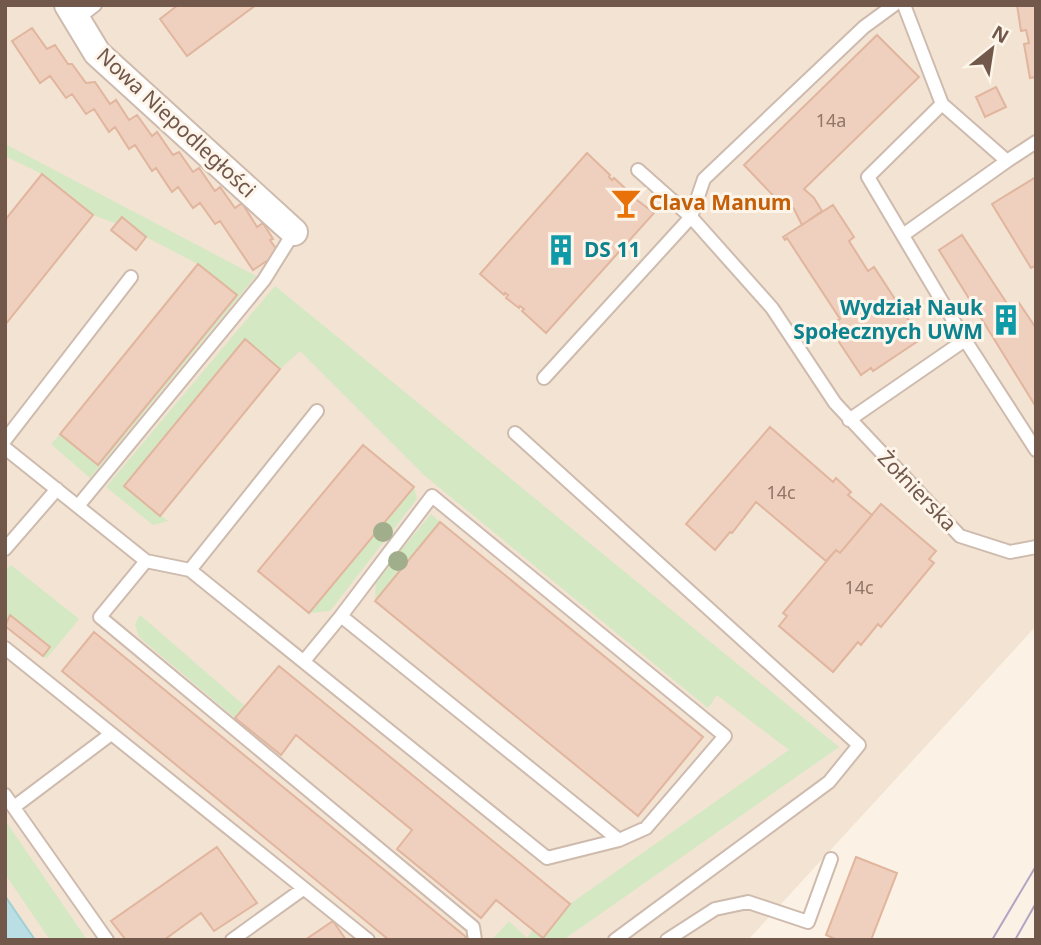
<svg xmlns="http://www.w3.org/2000/svg" width="1041" height="945" viewBox="0 0 1041 945" font-family="'Noto Sans',sans-serif">
<style>
.residential{fill:#f2e3d3}
.green{fill:#d4e8c3}
.water{fill:#b9dfe4;stroke:#a0cfd5;stroke-width:2}
.building{fill:#efcfbd;stroke:#e1b59e;stroke-width:2}
.lines{fill:none;stroke-linecap:round;stroke-linejoin:round}
.service-casing{stroke:#cebbae;stroke-width:16}
.minor-casing{stroke:#cebbae;stroke-width:30}
.service{stroke:#fff;stroke-width:12}
.minor{stroke:#fff;stroke-width:26}
.tram{stroke:#b3a3c4;stroke-width:2}
.tree{fill:#a0ae8b}
.labels{text-anchor:middle;stroke-width:6;stroke-linejoin:round;paint-order:stroke}
.number-label{font-size:18px;fill:#917568}
.street-label{font-size:21px;fill:#72574b;stroke:#fef5ea}
.food-label{font-size:21px;font-weight:bold;fill:#c56008;stroke:#fef5ea;text-anchor:start}
.culture-label{font-size:21px;font-weight:bold;fill:#0d838f;stroke:#fef5ea;text-anchor:start}
</style>
<rect width="100%" height="100%" fill="#fbf1e4"/>
<path class="residential" d="M 5,5 L 1036,5 L 1036,626 L 748,940 L 5,940 Z"/>
<path class="green" d="M 5,144 L 256,276 L 90,478 L 51,444 L 60,434 L 98,465 L 237,295 L 198,264 L 146,237 L 122,218 L 117,224 L 93,215 L 42,174 L 5,156 Z
M 275,286 L 839,747 L 563,940 L 492,940 L 509,921 L 527,938 L 533,930 L 543,938 L 570,904 L 789,750 L 717,695 L 708,708 L 424,475 L 300,351 L 280,369 L 244,339 L 125,486 L 168,521 L 153,525 L 106,487 Z
M 414,487 L 417,499 L 330,611 L 309,613 Z
M 431,514 L 440,522 L 375,601 L 376,580 Z
M 11,565 L 79,619 L 47,658 L 43,656 L 50,647 L 10,616 L 5,622 L 5,571 Z
M 140,615 L 245,706 L 235,718 L 139,637 L 135,624 Z
M 5,820 L 87,940 L 50,940 L 5,874 Z"/>
<path class="water" d="M 5,896 L 35,940 L 5,940 Z"/>
<path class="building" d="M 178,5 L 256,5 L 187,56 L 160,19 Z
M 1017,5 L 1036,5 L 1036,77 L 1030,78 L 1024,44 L 1029,43 L 1026,30 L 1021,31 Z
M 32,28 L 47,49 L 55,45 L 68,64 L 72,64 L 86,83 L 95,82 L 110,104 L 116,100 L 129,120 L 137,115 L 152,136 L 157,132 L 173,155 L 179,152 L 193,172 L 199,168 L 215,191 L 220,187 L 235,208 L 242,203 L 257,227 L 263,223 L 273,239 L 270,240 L 279,253 L 253,270 L 220,221 L 215,224 L 200,203 L 193,208 L 178,187 L 172,192 L 156,168 L 152,171 L 135,145 L 129,149 L 115,127 L 109,132 L 94,109 L 86,114 L 72,94 L 66,98 L 50,76 L 40,83 L 12,41 Z
M 877,35 L 919,77 L 804,189 L 814,198 L 822,211 L 802,225 L 794,209 L 788,204 L 785,208 L 744,165 Z
M 996,87 L 1006,107 L 985,117 L 976,97 Z
M 587,153 L 610,175 L 609,177 L 612,180 L 614,178 L 627,190 L 625,191 L 654,213 L 546,333 L 522,311 L 524,309 L 520,306 L 519,308 L 506,298 L 508,295 L 505,293 L 504,295 L 480,274 Z
M 42,174 L 93,215 L 5,325 L 5,220 Z
M 1036,177 L 1036,265 L 1031,268 L 992,204 Z
M 833,205 L 854,237 L 849,241 L 868,271 L 874,267 L 921,339 L 873,371 L 871,368 L 861,375 L 835,336 L 838,334 L 831,324 L 840,319 L 787,238 L 785,240 L 783,237 Z
M 122,217 L 146,237 L 136,250 L 111,230 Z
M 962,235 L 1012,311 L 1019,303 L 1036,328 L 1036,407 L 939,250 Z
M 198,264 L 237,295 L 98,465 L 60,434 Z
M 245,339 L 280,369 L 160,516 L 124,486 Z
M 770,427 L 833,482 L 836,478 L 851,492 L 848,495 L 872,515 L 840,553 L 836,550 L 826,561 L 756,502 L 732,533 L 730,532 L 715,550 L 686,524 Z
M 363,445 L 414,487 L 309,613 L 258,571 Z
M 881,504 L 936,551 L 929,559 L 934,563 L 881,627 L 878,624 L 861,645 L 858,642 L 833,672 L 779,626 L 787,616 L 783,613 L 836,550 L 840,553 Z
M 440,522 L 703,737 L 638,816 L 375,601 Z
M 10,615 L 50,647 L 43,656 L 5,626 Z
M 94,632 L 466,937 L 464,940 L 389,940 L 62,671 Z
M 279,666 L 570,904 L 543,938 L 496,900 L 481,918 L 397,849 L 412,830 L 296,735 L 281,755 L 235,718 Z
M 217,847 L 257,903 L 214,931 L 201,913 L 164,940 L 126,940 L 111,921 Z
M 856,857 L 897,873 L 871,940 L 837,940 L 826,935 Z
M 333,921 L 346,940 L 305,940 Z"/>
<g class="lines">
<defs>
<path id="service" d="M 77,19 L 95,5
M 942,104 L 1007,161 L 1036,142
M 638,170 L 691,217 L 772,308 L 835,403 L 960,536 L 1010,552 L 1036,547
M 903,235 L 1007,161
M 965,340 L 1036,450
M 544,378 L 691,217 L 704,179 L 864,27 L 894,5
M 849,420 L 965,340 L 868,177 L 942,104 L 904,5
M 515,433 L 859,745 L 829,782 L 615,940
M 5,440 L 131,277
M 5,448 L 146,561 L 190,570 L 547,858 L 619,840 L 646,828 L 725,736 L 432,496 L 341,616 L 304,661
M 78,506 L 264,280 L 294,232
M 5,549 L 57,489
M 146,561 L 100,617 L 473,927 L 475,940
M 190,570 L 317,411
M 341,616 L 619,840
M 5,648 L 368,940
M 5,795 L 107,940
M 14,807 L 111,734
M 232,940 L 303,889
M 667,940 L 715,909 L 748,902 L 808,922 L 831,859"/>
<path id="minor" d="M 68,5 L 97,53 L 294,232"/>
</defs>
<use href="#service" class="service-casing"/>
<use href="#minor" class="minor-casing"/>
<use href="#service" class="service"/>
<use href="#minor" class="minor"/>
<path class="tram" d="M 992,940 L 1036,866
M 1015,940 L 1036,903"/>
</g>
<g class="tree">
<circle cx="383" cy="532" r="10"/>
<circle cx="398" cy="561" r="10"/>
</g>
<defs>
<symbol id="bar-bare" viewBox="-9 -9 18 18"><path d="M-6-5H6L.8 .8V4.5H3.5V6h-7V4.5H-.8V.8Z" fill="#e8710a" stroke="#fef5ea" stroke-width="2.5" paint-order="stroke"/></symbol>
<symbol id="building-bare" viewBox="-9 -9 18 18"><path d="M-4-6H4V6H1V3H-1V6H-4ZM-2.5-4.3h1.7v1.8h-1.7ZM.8-4.3h1.7v1.8H.8ZM-2.5-1h1.7V.8h-1.7ZM.8-1h1.7V.8H.8Z" fill="#0f9aa8" stroke="#fef5ea" stroke-width="2.5" paint-order="stroke"/></symbol>
</defs>
<g fill-rule="evenodd">
<use href="#bar-bare" x="604" y="181" width="44" height="44"/>
<use href="#building-bare" x="539" y="228" width="44" height="44"/>
<use href="#building-bare" x="984" y="298" width="44" height="44"/>
</g>
<g class="labels">
<g class="number-label">
<text x="831" y="127">14a</text>
<text x="781" y="499">14c</text>
<text x="859" y="594">14c</text>
</g>
<g class="street-label">
<text transform="translate(176 123) rotate(43)" y="7">Nowa Niepodległości</text>
<text transform="translate(917 491) rotate(46)" y="7">Żołnierska</text>
</g>
<g class="food-label">
<text x="649" y="210">Clava Manum</text>
</g>
<g class="culture-label">
<text x="584" y="257">DS 11</text>
<text x="983" y="315" text-anchor="end">Wydział Nauk<tspan x="983" dy="24">Społecznych UWM</tspan></text>
</g>
</g>
<rect width="1041" height="945" fill="none" stroke="#72574b" stroke-width="14"/>
<g transform="translate(992 49) rotate(30)" stroke="#fef5ea" stroke-width="5" paint-order="stroke">
<path d="M0-5L12 26L0 18L-12 26Z" fill="#72574b"/>
<text y="-10" font-size="19" font-weight="bold" text-anchor="middle" fill="#72574b">N</text>
</g>
</svg>
